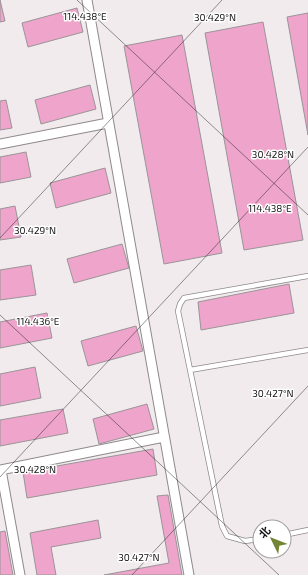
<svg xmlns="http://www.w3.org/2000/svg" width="308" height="575" viewBox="0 0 308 575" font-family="'Exo 2','Noto Sans SC',sans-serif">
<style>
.building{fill:#efa5cb;stroke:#9a9497}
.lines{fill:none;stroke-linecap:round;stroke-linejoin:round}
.service-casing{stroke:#8f898c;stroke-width:6}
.minor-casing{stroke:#8f898c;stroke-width:11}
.service{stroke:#fff;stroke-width:4.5}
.minor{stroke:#fff;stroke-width:9}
.ticks{fill:none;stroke:#141213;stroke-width:1;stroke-opacity:0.45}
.ticks-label{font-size:10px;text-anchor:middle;fill:#141213;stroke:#fff;stroke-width:3;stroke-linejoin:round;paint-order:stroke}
</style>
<rect width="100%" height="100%" fill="#f1ebee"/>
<path class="building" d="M 0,0 L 5,21 L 0,22 Z
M 77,8 L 83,32 L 28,47 L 22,23 Z
M 308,13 L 308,135 L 287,17 Z
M 263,22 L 303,240 L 244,250 L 205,33 Z
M 182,35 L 222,253 L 164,264 L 124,46 Z
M 90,85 L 96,109 L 41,124 L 35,100 Z
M 6,100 L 12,128 L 0,130 L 0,101 Z
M 26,152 L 31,177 L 0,183 L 0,157 Z
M 105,168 L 111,193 L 56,208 L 50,183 Z
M 15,206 L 21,237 L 0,240 L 0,209 Z
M 122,244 L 129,268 L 74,283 L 67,259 Z
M 31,265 L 36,295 L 0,300 L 0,270 Z
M 289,284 L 294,313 L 201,330 L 198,302 Z
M 47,313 L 52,338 L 0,348 L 0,322 Z
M 136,326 L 143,351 L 88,366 L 81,341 Z
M 35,367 L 41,398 L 0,406 L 0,374 Z
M 147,404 L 154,429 L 99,444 L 93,419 Z
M 63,409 L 68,433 L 0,446 L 0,420 Z
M 153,449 L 157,475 L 27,498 L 23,472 Z
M 168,495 L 182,575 L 104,575 L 169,563 L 157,496 Z
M 98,520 L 101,538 L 51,547 L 56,575 L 37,575 L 30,533 Z
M 5,531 L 13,575 L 0,575 L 0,532 Z"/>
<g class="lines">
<defs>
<path id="service" d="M 190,370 L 308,350
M 284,535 L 308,530
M 260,539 L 245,541 L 227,536 L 222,526 L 178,311 L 180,304 L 184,298 L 308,276"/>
<path id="minor" d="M 87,0 L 189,575
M 0,144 L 108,123
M 0,470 L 164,437
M 1,470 L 20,575"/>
</defs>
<use href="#service" class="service-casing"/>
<use href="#minor" class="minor-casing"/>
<use href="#service" class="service"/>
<use href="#minor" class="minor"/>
</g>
<path class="ticks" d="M 77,0 L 308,215M 0,238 L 222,0M 0,315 L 279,575M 0,477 L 308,147M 132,575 L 308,386"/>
<g class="ticks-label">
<text x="85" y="20">114.438°E</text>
<text x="215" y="21">30.429°N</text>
<text x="273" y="158">30.428°N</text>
<text x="270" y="212">114.438°E</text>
<text x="35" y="234">30.429°N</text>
<text x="38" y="325">114.436°E</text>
<text x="273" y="397">30.427°N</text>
<text x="35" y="473">30.428°N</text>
<text x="139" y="561">30.427°N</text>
</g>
<g transform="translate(272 539) rotate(313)"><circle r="19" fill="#ffffff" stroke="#a1a0a1"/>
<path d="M0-3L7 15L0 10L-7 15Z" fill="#738534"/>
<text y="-6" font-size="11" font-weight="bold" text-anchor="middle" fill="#141213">北</text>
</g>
</svg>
